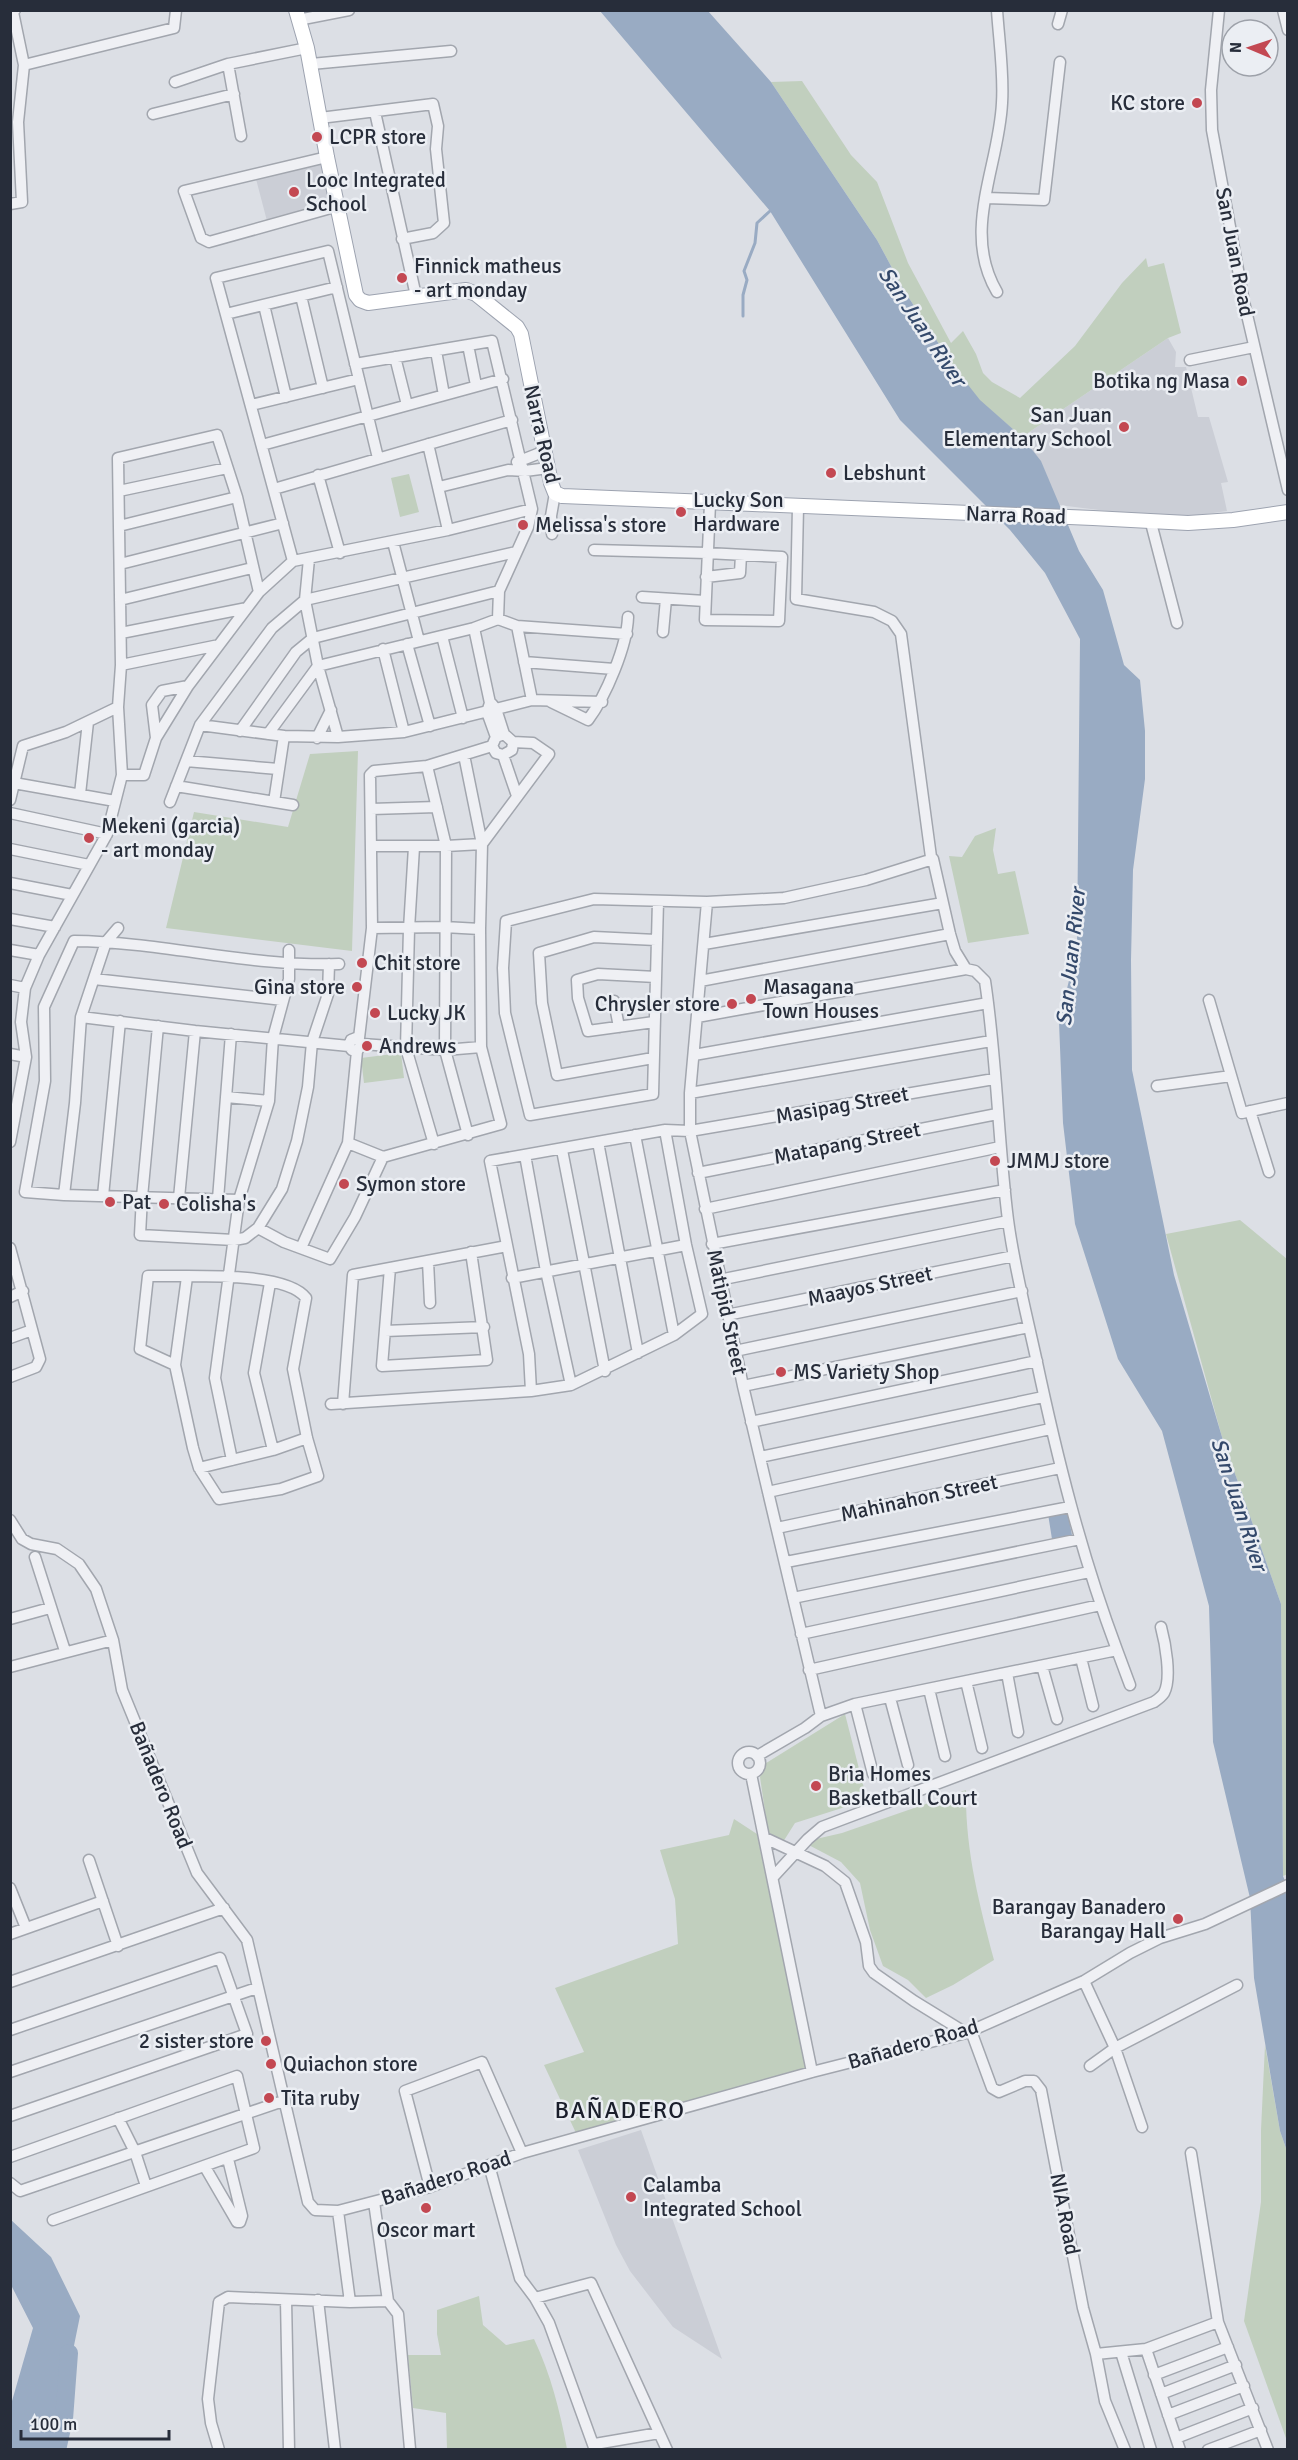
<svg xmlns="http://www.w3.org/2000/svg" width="1298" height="2460" viewBox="0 0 1298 2460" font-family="Signika,sans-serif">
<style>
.built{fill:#cbced6}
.green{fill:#c1cfbe}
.water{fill:#99abc3}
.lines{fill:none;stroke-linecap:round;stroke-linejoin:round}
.stream{stroke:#99abc3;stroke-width:3}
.river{stroke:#99abc3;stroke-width:18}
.minor-casing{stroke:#a2a6ae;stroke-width:13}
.major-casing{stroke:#9da3b0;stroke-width:16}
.minor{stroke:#eff0f4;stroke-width:10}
.major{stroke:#fff;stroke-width:14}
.poi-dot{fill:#c34852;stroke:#ebeef3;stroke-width:2}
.labels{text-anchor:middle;stroke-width:5;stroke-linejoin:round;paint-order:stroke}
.poi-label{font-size:21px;fill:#272d3a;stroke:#ebeef3;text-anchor:start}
.street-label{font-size:21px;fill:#272d3a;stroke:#ebeef3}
.water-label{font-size:22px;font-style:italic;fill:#34496b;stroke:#ebeef3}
.quarter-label{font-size:24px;letter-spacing:1.5px;fill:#1a1e2b;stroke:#ebeef3}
</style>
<rect width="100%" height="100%" fill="#dcdfe5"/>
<path class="built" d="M 322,163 L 332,204 L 267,221 L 256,179 Z
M 1168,338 L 1176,352 L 1175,367 L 1186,367 L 1198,417 L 1209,417 L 1228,482 L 1221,483 L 1227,511 L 1171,519 L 1059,505 L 1041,462 L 1022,437 Z
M 641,2130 L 722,2359 L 673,2327 L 630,2271 L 616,2245 L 578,2150 Z"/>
<path class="green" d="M 802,81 L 851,155 L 877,182 L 908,263 L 951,343 L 963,331 L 976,354 L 983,373 L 992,382 L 1020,398 L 1075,346 L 1122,283 L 1146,258 L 1148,267 L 1164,263 L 1181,333 L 1168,338 L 1022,437 L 980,401 L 954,367 L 905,292 L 877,240 L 771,82 Z
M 409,474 L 419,512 L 400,517 L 391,478 Z
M 358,751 L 352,951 L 166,928 L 194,812 L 288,827 L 310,754 Z
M 996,828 L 993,850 L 998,874 L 1015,871 L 1029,934 L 968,943 L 949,856 L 962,857 L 975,836 Z
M 401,1053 L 404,1078 L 364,1083 L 361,1058 Z
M 1240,1220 L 1287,1259 L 1288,1874 L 1283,1876 L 1281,1604 L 1222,1437 L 1166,1234 Z
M 845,1714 L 867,1800 L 795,1823 L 783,1842 L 768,1832 L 760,1777 L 763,1765 Z
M 966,1790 C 965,1849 979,1903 994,1960 L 953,1985 L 926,1998 L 908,1980 L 883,1966 L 870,1930 L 860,1883 L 841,1862 L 803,1842 L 842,1833 Z
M 734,1819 L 757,1834 L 807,2073 L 576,2133 L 544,2065 L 584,2052 L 555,1988 L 678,1944 L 675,1899 L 660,1850 L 729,1835 Z
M 1265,2045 L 1280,2131 L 1287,2151 L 1287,2441 L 1244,2321 L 1261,2202 L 1261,2130 Z
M 479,2296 L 483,2325 L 506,2345 L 534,2339 C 551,2375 560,2411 567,2449 L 447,2449 L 446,2413 L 413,2408 L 408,2355 L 441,2355 L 437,2334 L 437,2310 Z"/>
<path class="water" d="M 600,11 L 708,11 L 771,82 L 877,240 L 905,292 L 954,367 L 980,400 L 1022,437 L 1041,461 L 1079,551 L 1103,590 L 1124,665 L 1140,680 L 1145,731 L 1145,779 L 1133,870 L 1131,960 L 1132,1070 L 1174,1275 L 1222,1437 L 1281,1604 L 1283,1876 L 1288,1889 L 1287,2151 L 1280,2131 L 1254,1978 L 1250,1898 L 1213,1742 L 1209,1606 L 1162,1431 L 1118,1359 L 1075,1224 L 1063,1123 L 1059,1022 L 1077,947 L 1080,639 L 1045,573 L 1010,530 L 900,420 L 770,211 Z
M 1067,1509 L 1072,1535 L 1052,1539 L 1048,1514 Z
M 10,2219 L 51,2257 L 80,2316 L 53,2449 L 11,2449 L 12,2401 L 33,2328 L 11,2285 Z"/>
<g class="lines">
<path class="stream" d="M 743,316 L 743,295 L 747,280 L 744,271 L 755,243 L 757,223 L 770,211"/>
<path class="river" d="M 57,2450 L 64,2419 L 69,2353"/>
<defs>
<path id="minor" d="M 15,10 L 13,12 L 24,65 L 174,28 L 176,10
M 1219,10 L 1211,90 L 1212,130 L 1244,302 L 1288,490
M 1283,10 L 1288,30
M 298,20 L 349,10
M 1058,24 L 1062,10
M 228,64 L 241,136
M 311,64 L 451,51
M 175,82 L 228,64 L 307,48
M 375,112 L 416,296
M 153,114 L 234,94
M 320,118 L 433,104 L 438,126 L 436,149 L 444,223 L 433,233 L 402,239
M 327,157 L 184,191 L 201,238 L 209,242 L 338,206
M 986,198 L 1044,200 L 1060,62
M 10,204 L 22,202 L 18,122 L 24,65
M 997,292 C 961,231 999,167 1002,103 C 1004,73 999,41 997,10
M 301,296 L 323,388
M 264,305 L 286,397
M 226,314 L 337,287
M 468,345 L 476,385
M 436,351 L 444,395
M 395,357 L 407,405
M 1190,360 L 1254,347
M 355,364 L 492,341 L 532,509 L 528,527 L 499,591 L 498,619
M 251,405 L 359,379
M 428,444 L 448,530
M 262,445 L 503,379
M 517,462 L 545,451
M 318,475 L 340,553
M 439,487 L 508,470 L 525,471 L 548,468
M 274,489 L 512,420
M 119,491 L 227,468
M 798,507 L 796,599 L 874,612 L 892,621 L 901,634 L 931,857
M 1151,523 L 1177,623
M 119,526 L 237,497
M 552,534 L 551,516 L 555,493
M 393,542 L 419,641
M 594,550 L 707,553 L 782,557 L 779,621 L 705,620 L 710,503
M 309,559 L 305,600 L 318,666 L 338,737
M 293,561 L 216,278 L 328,251 L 378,458
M 120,564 L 283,523
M 706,577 L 740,573 L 741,555
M 642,597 L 705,601
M 120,600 L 252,568
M 517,626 L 532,700
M 474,628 L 490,703 L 487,712 L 496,737
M 663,632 L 666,599
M 121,633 L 247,608
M 442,636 L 463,718
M 407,644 L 430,726
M 383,649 L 404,732
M 524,662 L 614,669
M 121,665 L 219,645
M 551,702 L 588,720 C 606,696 627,646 628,617
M 492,704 L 496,709 L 504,734
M 200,725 L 284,736 L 338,737 L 404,732 L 532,700 L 602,702
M 240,731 L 296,652 L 313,638 L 499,591
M 268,734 L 318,666 L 474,628 L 498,619 L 517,626 L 627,634
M 156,738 L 152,705 L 162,691 L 188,686
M 317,738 L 331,710
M 503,755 L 517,796
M 186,761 L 278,769
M 122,775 L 144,775 L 156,738 L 188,686 L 259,592 L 293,561 L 448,530 L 532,509
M 14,783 L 115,801
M 176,786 L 293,805
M 80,794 L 88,722
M 10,800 L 23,746 L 66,732 L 118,707
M 170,802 L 200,725 L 272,628 L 305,600 L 516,552
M 274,802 L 284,736
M 371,809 L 437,807
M 10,813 L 107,834
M 373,846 L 446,846 L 427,766 L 492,746
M 414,847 L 409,929 L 406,1048 L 434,1144
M 10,849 L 89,865
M 10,883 L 72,895
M 658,901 L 653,1094 L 530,1115 L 505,1013 L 503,968 L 506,921 L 594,899 L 707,902 L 784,898 L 866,880 L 933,859 L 950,934 L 955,951 L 966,969 L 975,971 L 985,981 C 997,1060 998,1141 1008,1220 C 1014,1266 1026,1312 1036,1358 C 1057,1457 1081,1554 1117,1650 L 855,1704 L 821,1716 L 805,1728 L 757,1756
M 707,902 L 690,1093 L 690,1131 L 743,1386 L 821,1716
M 10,919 L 55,927
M 372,928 L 444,927 L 480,929
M 704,944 L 943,903
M 10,950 L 39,955
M 94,979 L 283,1000
M 700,981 L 950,934
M 10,985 L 25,988
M 1209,1000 L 1242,1113 L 1288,1103
M 614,1001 L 619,1027
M 81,1017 L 195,1031 L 349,1046
M 697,1017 L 966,969
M 654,1022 L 588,1031 L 578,998 L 577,980 L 598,974 L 656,977
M 158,1026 L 142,1197 L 140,1235 L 234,1240 L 245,1238 L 258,1228 L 282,1189 L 297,1141 L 308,1087 L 312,1042 L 328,994 L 329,964
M 359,1038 L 372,928 L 370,775 L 374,771 L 427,766
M 362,1044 L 445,1050 L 481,1047
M 10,1054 L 26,1057
M 694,1055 L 988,1003
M 653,1058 L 557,1075 L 542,1003 L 539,953 L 594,937 L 656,940
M 1157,1086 L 1231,1076
M 690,1093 L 991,1041
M 226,1097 L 269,1101
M 1250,1111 L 1269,1172
M 468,1135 L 445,1050 L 446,846 L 482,844 L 549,754 L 533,743 L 513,742 L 504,734 L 496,737 L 492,746 L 496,753 L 503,755 L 512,750 L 513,742
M 635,1135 L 674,1335
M 10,1142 L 26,1057 L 21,1022 L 25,988 L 39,955 L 107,834 L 122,775 L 118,707 L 121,665 L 118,458 L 217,435 L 237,497 L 259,592
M 598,1142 L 638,1353
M 348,1143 L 383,1157 L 501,1124 L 481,1047 L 480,929 L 482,844 L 464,755
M 562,1150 L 605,1371
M 525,1155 L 546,1271 L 571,1385
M 698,1173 L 997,1114
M 64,1195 L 75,1103 L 81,1017 L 106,942 L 118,928
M 103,1196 L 120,1021
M 179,1198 L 195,1031
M 218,1199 L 231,1034
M 239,1200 L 64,1195 L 25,1192 L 45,1081 L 44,1007 L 74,941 C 163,942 250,967 339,964
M 705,1209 L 1000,1147
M 258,1228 L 284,1242 L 330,1259 L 355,1217 L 383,1157
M 712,1244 L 1005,1190
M 10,1248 L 40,1359 L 36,1367 L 10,1377
M 301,1248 L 348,1143 L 357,1051 L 362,1044 L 356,1038 L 351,1040 L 349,1046 L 352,1050 L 357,1051
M 428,1261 L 430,1303
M 390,1268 L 382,1366 L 487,1360 L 471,1252
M 512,1278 L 686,1245
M 719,1280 L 1008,1221
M 270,1283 L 254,1373 L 273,1450
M 10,1297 L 23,1291
M 727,1315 L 1014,1256
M 385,1331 L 484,1327
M 10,1338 L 32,1330
M 735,1351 L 1022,1291
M 175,1365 L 140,1349 L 148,1276 C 184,1277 285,1270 306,1298 L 293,1369 L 307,1438 L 318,1476 L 281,1489 L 219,1499 L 199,1468 L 193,1448 L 175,1365 L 187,1277
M 743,1386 L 1029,1327
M 531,1391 L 529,1354 L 490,1161 L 665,1130 L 690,1131 L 994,1079
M 331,1404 L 531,1391 L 571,1385 L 674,1335 L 702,1314 L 686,1245 L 665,1130
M 343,1404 L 353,1275 L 507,1246
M 751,1422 L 1037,1361
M 760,1457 L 1043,1397
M 232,1460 L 215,1378 L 239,1200 L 269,1101 L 273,1038 L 289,979 L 289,950
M 199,1468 L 273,1450 L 307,1438
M 768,1492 L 1050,1429
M 10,1520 L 22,1539 L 31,1544 L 57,1549 L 79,1564 L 96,1589 L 113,1640 L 122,1690 L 197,1873 L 247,1940 L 308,2202 L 315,2210 L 338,2211 L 430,2187 L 522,2153 L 812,2072 L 966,2033 L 1084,1981 L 1130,1953 L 1160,1938 L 1205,1924 L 1288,1885
M 777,1528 L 1060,1468
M 35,1557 L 65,1651
M 786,1562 L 1070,1507
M 793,1598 L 1080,1539
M 10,1619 L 50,1608
M 801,1634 L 1089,1572
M 1117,1650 L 1130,1685
M 1081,1658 L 1093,1706
M 1042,1666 L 1057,1719
M 10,1667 L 113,1640
M 809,1670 L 1100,1605
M 1007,1673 L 1018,1732
M 966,1681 L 982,1748
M 929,1689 L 945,1756
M 890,1698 L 908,1765
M 855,1704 L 873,1774
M738 1763a11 11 0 1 1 22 0a11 11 0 1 1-22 0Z
M 751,1774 L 812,2072
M 765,1838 L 825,1866 L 845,1882 L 866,1942 L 869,1966 L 874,1973 L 914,2001 L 966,2033
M 89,1860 L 118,1946
M 773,1877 L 808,1839 L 822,1827 L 1154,1702 C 1157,1700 1162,1696 1164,1693 C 1172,1678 1165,1642 1161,1627
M 10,1888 L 26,1928
M 10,1934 L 103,1901
M 1084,1981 L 1115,2048 L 1142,2127
M 10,1982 L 224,1908
M 10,2030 L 220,1958 L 247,2034 L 10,2116
M 971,2031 L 992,2088 L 999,2092 L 1025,2081 L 1034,2081 L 1041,2090 L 1083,2308 L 1096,2354 L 1105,2401 L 1125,2450
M 1090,2066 L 1115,2048 L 1237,1985
M 10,2072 L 257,1988
M 118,2118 L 135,2152 L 146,2186
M 1191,2153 L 1218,2322 L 1268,2450
M 10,2157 L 237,2076 L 254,2148 L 53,2220
M 489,2165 L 520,2278 L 535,2298 L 549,2323 L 595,2450
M 205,2167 L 237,2222 L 240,2222 L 242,2216 L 228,2159
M 10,2183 L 20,2191 L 283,2101
M 430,2187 L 405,2091 L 482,2062 L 522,2153
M 374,2202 L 388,2301
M 338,2211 L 350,2302 L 388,2301 L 398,2314 L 410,2449
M 535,2298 L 591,2283 L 667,2450
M 286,2300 L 289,2450
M 318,2300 L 335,2450
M 1146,2349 L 1180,2450
M 1121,2352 L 1151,2450
M 1096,2354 L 1146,2349 L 1218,2322
M 1154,2375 L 1228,2347
M 1161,2394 L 1236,2365
M 1168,2415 L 1244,2386
M 1176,2438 L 1253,2408
M 595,2444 L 659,2433
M 219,2450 L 211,2423 L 208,2399 L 219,2302 L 228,2297 L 350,2302
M 1208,2450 L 1261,2430"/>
<path id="major" d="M 296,10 L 307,48 L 327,157 L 356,295 L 360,300 L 368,303 L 466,290 L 476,294 L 517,327 L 521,334 L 551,483 L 555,493 L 562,496 L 1093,518 L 1188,523 L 1233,520 L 1288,512"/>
</defs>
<use href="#minor" class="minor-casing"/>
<use href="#major" class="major-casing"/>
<use href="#minor" class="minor"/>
<use href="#major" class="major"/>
</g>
<g class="poi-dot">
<circle cx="1197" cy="103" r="6"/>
<circle cx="317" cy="137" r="6"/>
<circle cx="294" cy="192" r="6"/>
<circle cx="402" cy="278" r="6"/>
<circle cx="1242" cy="381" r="6"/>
<circle cx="1124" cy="427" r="6"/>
<circle cx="831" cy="473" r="6"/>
<circle cx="681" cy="512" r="6"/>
<circle cx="523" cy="525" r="6"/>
<circle cx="89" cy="838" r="6"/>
<circle cx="362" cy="963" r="6"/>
<circle cx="357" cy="987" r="6"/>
<circle cx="751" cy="999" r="6"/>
<circle cx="732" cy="1004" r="6"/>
<circle cx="375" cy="1013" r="6"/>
<circle cx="367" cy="1046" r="6"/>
<circle cx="995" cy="1161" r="6"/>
<circle cx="344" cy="1184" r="6"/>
<circle cx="110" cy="1202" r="6"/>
<circle cx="164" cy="1204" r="6"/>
<circle cx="781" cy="1372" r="6"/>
<circle cx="816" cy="1786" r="6"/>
<circle cx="1178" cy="1919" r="6"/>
<circle cx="266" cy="2041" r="6"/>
<circle cx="271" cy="2064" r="6"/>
<circle cx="269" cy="2098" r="6"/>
<circle cx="631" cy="2197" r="6"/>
<circle cx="426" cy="2208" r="6"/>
</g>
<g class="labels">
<g class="poi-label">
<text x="1185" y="110" text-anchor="end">KC store</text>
<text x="329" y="144">LCPR store</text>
<text x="306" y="187">Looc Integrated<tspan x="306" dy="24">School</tspan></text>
<text x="414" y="273">Finnick matheus<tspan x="414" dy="24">- art monday</tspan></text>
<text x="1230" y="388" text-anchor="end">Botika ng Masa</text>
<text x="1112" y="422" text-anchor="end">San Juan<tspan x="1112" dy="24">Elementary School</tspan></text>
<text x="843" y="480">Lebshunt</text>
<text x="693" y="507">Lucky Son<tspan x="693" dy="24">Hardware</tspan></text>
<text x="535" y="532">Melissa's store</text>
<text x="101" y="833">Mekeni (garcia)<tspan x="101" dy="24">- art monday</tspan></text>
<text x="374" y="970">Chit store</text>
<text x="345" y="994" text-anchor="end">Gina store</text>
<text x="763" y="994">Masagana<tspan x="763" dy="24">Town Houses</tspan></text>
<text x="720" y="1011" text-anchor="end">Chrysler store</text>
<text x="387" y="1020">Lucky JK</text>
<text x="379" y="1053">Andrews</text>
<text x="1007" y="1168">JMMJ store</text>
<text x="356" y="1191">Symon store</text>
<text x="122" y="1209">Pat</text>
<text x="176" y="1211">Colisha's</text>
<text x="793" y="1379">MS Variety Shop</text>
<text x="828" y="1781">Bria Homes<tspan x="828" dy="24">Basketball Court</tspan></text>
<text x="1166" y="1914" text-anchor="end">Barangay Banadero<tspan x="1166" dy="24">Barangay Hall</tspan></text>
<text x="254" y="2048" text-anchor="end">2 sister store</text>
<text x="283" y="2071">Quiachon store</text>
<text x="281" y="2105">Tita ruby</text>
<text x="643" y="2192">Calamba<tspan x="643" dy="24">Integrated School</tspan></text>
<text x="426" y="2237" text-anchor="middle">Oscor mart</text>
</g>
<g class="street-label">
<text transform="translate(1235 252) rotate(79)" y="7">San Juan Road</text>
<text transform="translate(542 434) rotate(77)" y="7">Narra Road</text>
<text transform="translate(1016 515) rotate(2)" y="7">Narra Road</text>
<text transform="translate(842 1105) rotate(-10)" y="7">Masipag Street</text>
<text transform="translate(847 1143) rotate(-11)" y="7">Matapang Street</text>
<text transform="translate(870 1286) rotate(-12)" y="7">Maayos Street</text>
<text transform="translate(727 1312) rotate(78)" y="7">Matipid Street</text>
<text transform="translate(919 1498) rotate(-12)" y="7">Mahinahon Street</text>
<text transform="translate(161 1785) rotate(68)" y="7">Bañadero Road</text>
<text transform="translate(913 2044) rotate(-16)" y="7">Bañadero Road</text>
<text transform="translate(446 2178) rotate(-18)" y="7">Bañadero Road</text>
<text transform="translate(1065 2214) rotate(79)" y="7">NIA Road</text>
</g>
<g class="water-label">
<text transform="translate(923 326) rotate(56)" y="8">San Juan River</text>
<text transform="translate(1070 957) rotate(-84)" y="8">San Juan River</text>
<text transform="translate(1240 1504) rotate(72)" y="8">San Juan River</text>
</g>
<g class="quarter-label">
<text x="620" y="2118">BAÑADERO</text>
</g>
</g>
<rect width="1298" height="2460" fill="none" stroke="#272d3a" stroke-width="24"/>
<g transform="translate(1250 48) rotate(272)"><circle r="28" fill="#ebeef3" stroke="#9da1a9" stroke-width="1.5"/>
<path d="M0-4.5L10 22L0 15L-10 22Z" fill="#c34852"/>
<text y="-9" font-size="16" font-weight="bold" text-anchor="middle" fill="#272d3a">N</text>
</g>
<path d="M21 2430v9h148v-9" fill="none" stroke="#272d3a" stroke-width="3"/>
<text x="30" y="2430" font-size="18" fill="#272d3a" stroke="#ebeef3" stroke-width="4.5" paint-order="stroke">100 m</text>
</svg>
